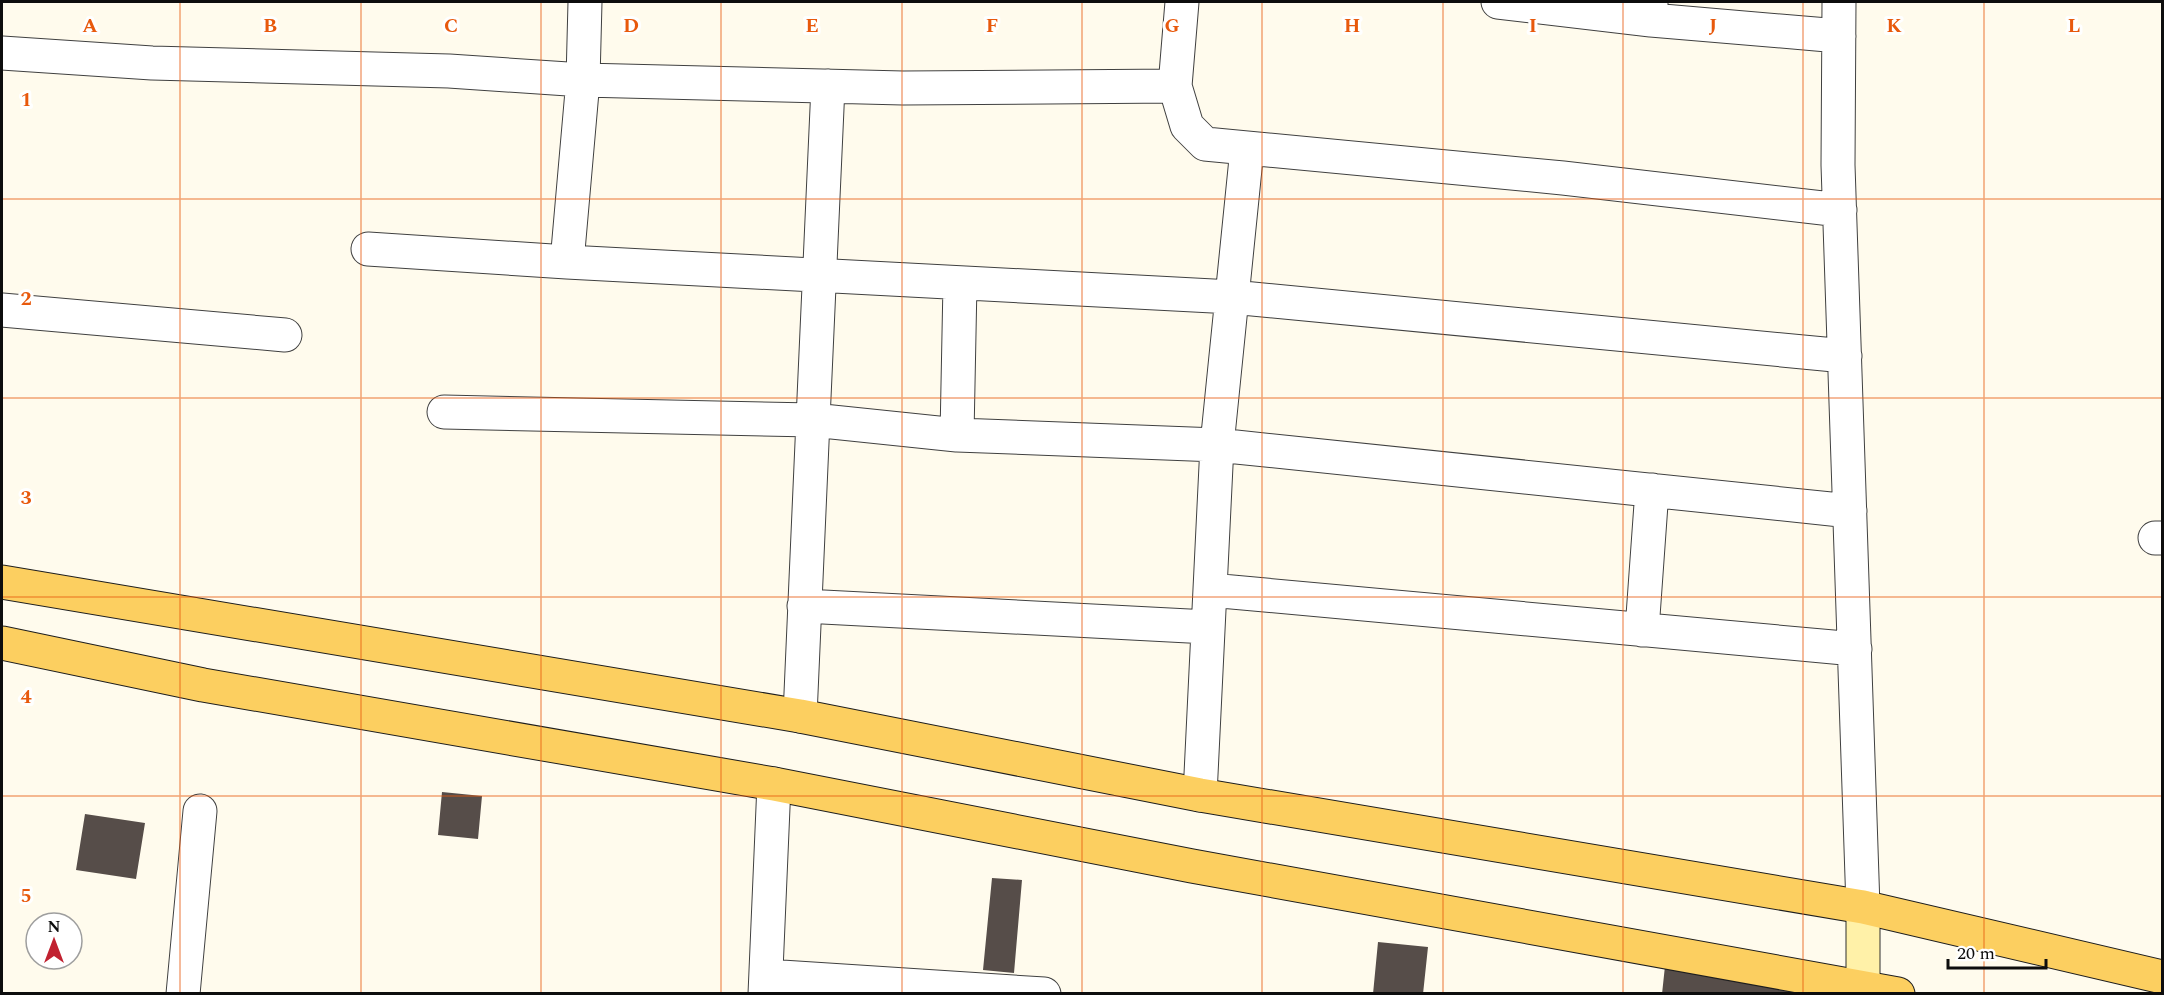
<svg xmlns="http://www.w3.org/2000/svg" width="2164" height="995" viewBox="0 0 2164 995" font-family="Spectral,serif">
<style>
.building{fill:#564d49}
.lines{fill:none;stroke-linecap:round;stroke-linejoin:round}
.street-casing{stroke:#404040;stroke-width:35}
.secondary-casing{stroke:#2f2f2f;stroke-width:35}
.primary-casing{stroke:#1e1e1e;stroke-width:35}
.street{stroke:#fff;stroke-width:33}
.secondary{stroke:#fff1a8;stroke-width:33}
.primary{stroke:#fccf60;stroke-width:33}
.grid{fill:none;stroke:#e8590c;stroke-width:1.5;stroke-opacity:0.55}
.grid-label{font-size:20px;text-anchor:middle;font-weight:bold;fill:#e8590c;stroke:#fff;stroke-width:6;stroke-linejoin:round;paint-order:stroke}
</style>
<rect width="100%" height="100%" fill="#fffbed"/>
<path class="building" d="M 442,792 L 482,796 L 478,839 L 438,835 Z
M 85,814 L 145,823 L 136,879 L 76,870 Z
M 992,878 L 1022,880 L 1014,973 L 983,970 Z
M 1378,942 L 1428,947 L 1423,994 L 1373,994 Z
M 1665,966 L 1817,994 L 1662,994 Z"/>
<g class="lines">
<defs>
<path id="street" d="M 1498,2 L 1651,20 L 1651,2
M 1839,2 L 1838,165 L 1863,907
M 1651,20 L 1839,36
M 2,53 L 152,63 L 449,71 L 583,80 L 903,88 L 1175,86 L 1187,126 L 1205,144 L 1563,178 L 1840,210
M 1175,86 L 1182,2
M 368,249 L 567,262 L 1232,297 L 1845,356
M 567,262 L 583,80 L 585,2
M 2,310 L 285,335
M 444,412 L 813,420 L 828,86
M 957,435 L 960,283
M 2155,538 L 2162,538
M 1210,590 L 1855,649
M 804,606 L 1208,627
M 1642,630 L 1652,490
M 800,716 L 813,420 L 957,435 L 1217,445 L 1850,511
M 1200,795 L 1217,445 L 1247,149
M 766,976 L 1044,994
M 183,994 L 200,811
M 765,994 L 774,784"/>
<path id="secondary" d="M 1863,907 L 1863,994"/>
<path id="primary" d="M 2,582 L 800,716 L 1200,795 L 1863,907 L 2162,977
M 2,643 L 203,685 L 774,784 L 1192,866 L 1898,994"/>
</defs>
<use href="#street" class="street-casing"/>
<use href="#secondary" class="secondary-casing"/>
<use href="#primary" class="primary-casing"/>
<use href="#street" class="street"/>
<use href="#secondary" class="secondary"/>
<use href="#primary" class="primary"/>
</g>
<path class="grid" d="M 180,2 L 180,994M 361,2 L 361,994M 541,2 L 541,994M 721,2 L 721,994M 902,2 L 902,994M 1082,2 L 1082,994M 1262,2 L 1262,994M 1443,2 L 1443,994M 1623,2 L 1623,994M 1803,2 L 1803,994M 1984,2 L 1984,994M 2,199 L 2162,199M 2,398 L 2162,398M 2,597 L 2162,597M 2,796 L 2162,796"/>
<g class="grid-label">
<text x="90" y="32">A</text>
<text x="270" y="32">B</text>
<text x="451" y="32">C</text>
<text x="631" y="32">D</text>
<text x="812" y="32">E</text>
<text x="992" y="32">F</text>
<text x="1172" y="32">G</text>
<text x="1352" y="32">H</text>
<text x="1533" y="32">I</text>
<text x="1713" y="32">J</text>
<text x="1894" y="32">K</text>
<text x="2074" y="32">L</text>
<text x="26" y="106">1</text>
<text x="26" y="305">2</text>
<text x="26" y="504">3</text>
<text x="26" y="703">4</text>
<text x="26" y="902">5</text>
</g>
<rect width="2164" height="995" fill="none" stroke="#0d0d0d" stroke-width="6"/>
<g transform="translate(54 941)"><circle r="28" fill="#ffffff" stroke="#9e9e9e" stroke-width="1.5"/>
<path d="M0-4.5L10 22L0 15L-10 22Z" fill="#c12130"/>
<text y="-9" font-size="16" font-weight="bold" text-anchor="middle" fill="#0d0d0d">N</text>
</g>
<path d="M1948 959v9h98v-9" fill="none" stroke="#0d0d0d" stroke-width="3"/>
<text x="1957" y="959" font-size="18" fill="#0d0d0d" stroke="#ffffff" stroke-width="4.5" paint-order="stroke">20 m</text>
</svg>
